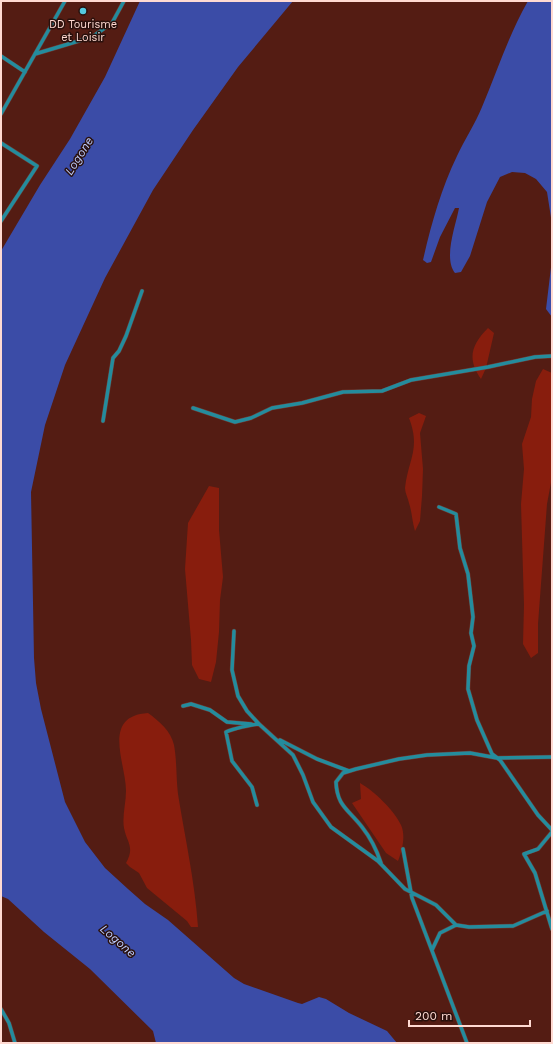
<svg xmlns="http://www.w3.org/2000/svg" width="553" height="1044" viewBox="0 0 553 1044" font-family="'Work Sans',sans-serif">
<style>
.green{fill:#881d0d}
.water{fill:#3b4ca7}
.lines{fill:none;stroke-linecap:round;stroke-linejoin:round}
.street-casing{stroke:#6f3a32;stroke-width:4.5}
.street{stroke:#248c9d;stroke-width:3.5}
.poi-dot{fill:#55cadf;stroke:#29100c;stroke-width:1.5}
.labels{text-anchor:middle;stroke-width:3;stroke-linejoin:round;paint-order:stroke}
.poi-label{font-size:11px;fill:#ffdad2;stroke:#29100c}
.water-label{font-size:12px;font-style:italic;fill:#bccbfd;stroke:#29100c}
</style>
<rect width="100%" height="100%" fill="#541c13"/>
<path class="green" d="M 488,328 L 494,333 L 486,368 L 481,379 C 467,359 471,345 488,328 Z
M 543,369 L 552,373 L 552,477 L 547,504 L 538,624 L 538,653 L 531,658 L 523,644 L 524,605 L 521,504 L 524,469 L 522,444 L 531,417 L 532,399 L 536,381 Z
M 419,413 L 426,416 L 420,433 L 423,469 L 422,496 L 420,521 L 415,531 C 412,521 412,512 409,503 C 408,498 405,493 405,488 C 408,460 421,449 409,418 Z
M 209,486 L 219,488 L 219,530 L 223,577 L 220,600 L 219,632 L 216,662 L 211,682 L 199,679 L 192,665 L 191,640 L 185,569 L 188,523 Z
M 148,713 C 159,721 171,731 174,745 C 177,761 176,778 178,794 C 185,838 195,882 198,927 L 191,927 L 187,921 L 147,888 L 139,873 L 130,867 L 126,863 C 135,847 127,843 124,828 C 122,816 126,803 126,791 C 126,763 101,716 148,713 Z
M 360,783 C 374,791 394,810 401,825 C 406,836 402,851 398,861 L 386,853 L 352,803 L 361,799 Z"/>
<path class="water" d="M 140,1 L 293,1 L 238,67 L 193,130 L 153,190 L 105,278 L 65,365 L 45,425 L 31,492 L 34,658 L 36,683 L 41,709 L 65,802 L 85,842 L 105,868 L 128,889 L 145,904 L 168,920 L 234,978 L 244,984 L 298,1003 L 302,1004 L 319,997 L 326,999 L 349,1013 L 387,1031 L 397,1043 L 156,1043 L 153,1031 L 90,969 L 44,932 L 8,899 L 1,896 L 1,251 L 40,185 L 70,139 L 105,77 Z
M 528,1 L 552,1 L 552,224 L 547,192 L 536,179 L 525,173 L 512,172 L 500,177 L 487,202 L 470,256 L 461,272 L 455,273 C 443,258 456,225 459,208 L 455,208 L 440,237 L 431,262 L 427,263 L 423,260 C 431,225 441,189 457,156 C 465,139 475,124 482,107 C 497,72 509,34 528,1 Z
M 552,227 L 552,317 L 546,309 L 552,259 Z"/>
<g class="lines">
<defs>
<path id="street" d="M 35,54 L 92,37 L 112,23 L 124,1
M 1,56 L 25,72
M 1,114 L 65,1
M 1,143 L 37,166 L 1,221
M 193,408 L 235,422 L 251,418 L 272,408 L 302,403 L 343,392 L 382,391 L 411,380 L 488,367 L 535,357 L 552,356
M 103,421 L 113,358 L 119,351 L 126,336 L 142,291
M 439,507 L 456,514 L 460,548 L 468,574 L 473,617 L 471,633 L 474,646 L 469,666 L 468,689 L 477,720 L 492,754 L 500,760 L 538,815 L 552,830
M 234,631 L 232,670 L 238,696 L 247,711 L 259,724 L 293,755 L 303,775 L 313,802 L 331,827 L 378,861 L 405,889 L 436,905 L 456,925 L 469,927 L 513,926 L 547,911
M 183,706 L 191,704 L 210,710 L 227,722 L 251,724
M 280,740 L 317,759 L 349,771
M 257,805 L 252,787 L 232,761 L 226,732 C 232,729 253,724 259,724
M 552,832 L 538,849 L 524,854 L 535,873 L 552,929
M 403,849 L 412,898 L 467,1043
M 381,863 C 377,851 370,837 362,827 C 348,809 337,806 336,782 L 343,773 L 356,769 L 399,759 L 427,755 L 470,753 L 497,758 L 552,757
M 432,950 L 440,933 L 456,925
M 1,1009 L 9,1023 L 15,1043"/>
</defs>
<use href="#street" class="street-casing"/>
<use href="#street" class="street"/>
</g>
<circle class="poi-dot" cx="83" cy="11" r="4"/>
<g class="labels">
<g class="poi-label">
<text x="83" y="28">DD Tourisme<tspan x="83" dy="13">et Loisir</tspan></text>
</g>
<g class="water-label">
<text transform="translate(79 156) rotate(-58)" y="4">Logone</text>
<text transform="translate(118 941) rotate(41)" y="4">Logone</text>
</g>
</g>
<rect width="553" height="1044" fill="none" stroke="#ffdad2" stroke-width="4"/>
<path d="M409 1020v6h121v-6" fill="none" stroke="#ffdad2" stroke-width="2"/>
<text x="415" y="1020" font-size="12" fill="#ffdad2" stroke="#29100c" stroke-width="3" paint-order="stroke">200 m</text>
</svg>
